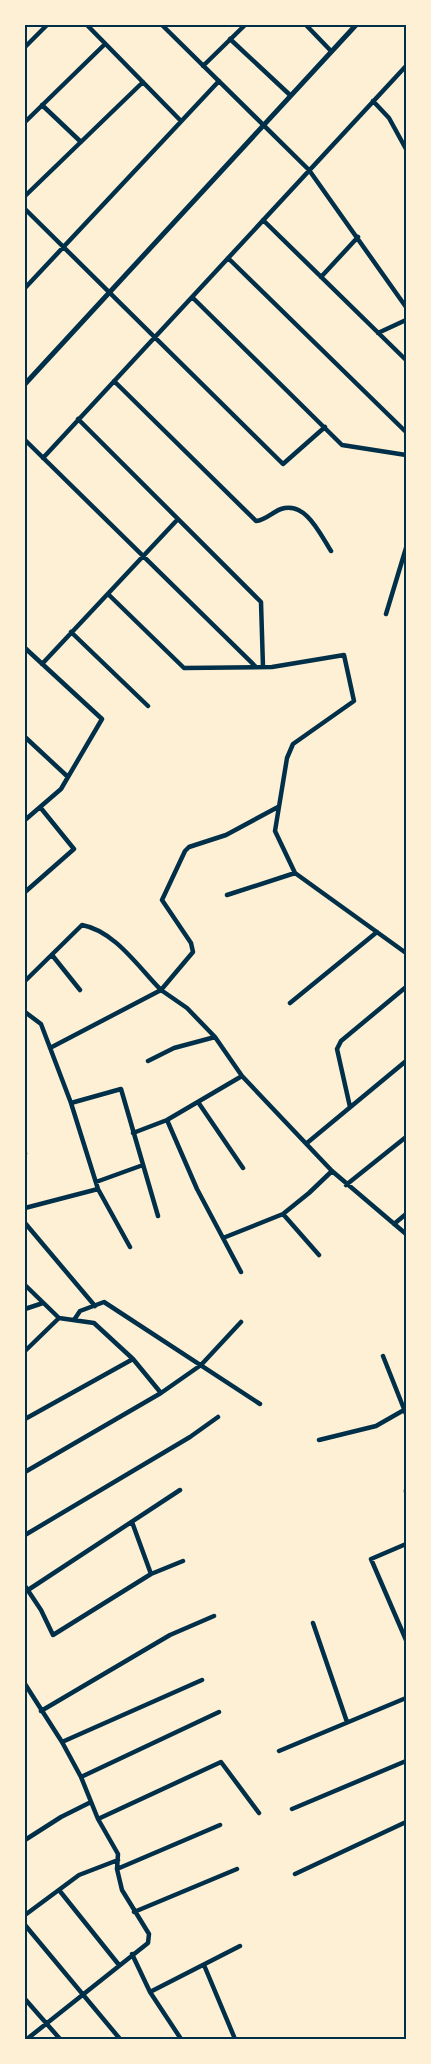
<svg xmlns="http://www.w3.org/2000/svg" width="431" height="2064" viewBox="0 0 431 2064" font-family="'Fira Sans Condensed',sans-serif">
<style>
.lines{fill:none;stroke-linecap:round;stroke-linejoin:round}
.minor{stroke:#003049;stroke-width:4.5}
.tertiary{stroke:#003049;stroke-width:5}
.neatline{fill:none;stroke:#003049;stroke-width:2}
</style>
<rect width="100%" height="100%" fill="#fdf0d5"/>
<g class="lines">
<path class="minor" d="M 87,25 L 181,121
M 162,25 L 309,170 L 406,307
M 306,25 L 331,51
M 230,39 L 290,95
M 25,47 L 47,25
M 203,66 L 245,25
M 373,101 L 389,118 L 406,149
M 42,105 L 81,142
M 25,122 L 105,44
M 25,196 L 143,82
M 25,209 L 283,464 L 325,427
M 263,220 L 406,360
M 228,258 L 406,432
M 321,277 L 358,237
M 25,288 L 219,81
M 192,297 L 342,445 L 406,455
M 378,333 L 406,320
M 114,381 L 256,521 C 266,520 272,512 281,509 C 306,501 320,534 331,551
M 78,419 L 261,602 L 263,667
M 25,440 L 256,667
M 43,458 L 406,66
M 108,594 L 184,668 L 272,667 L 344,655 L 354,701 L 293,744 L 287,758 L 275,831 L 295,873 L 406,953
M 386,614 L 406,548
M 71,632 L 148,706
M 25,648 L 102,719 L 61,789 L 25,820
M 42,664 L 178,519
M 25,737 L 68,777
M 25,892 L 74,849 L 40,807
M 227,895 L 295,873
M 52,955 L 80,990
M 25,981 L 82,925 C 115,931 139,968 161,990 L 193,952 L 191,943 L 162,900 L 185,851 L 189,847 L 226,835 L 278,807
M 290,1003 L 377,932
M 25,1012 L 41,1024 L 71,1103 L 98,1189 L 130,1247
M 50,1048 L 161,990 L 187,1008 L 215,1037 L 242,1076 L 332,1171 L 406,1234
M 148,1061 L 174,1048 L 215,1037
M 198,1102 L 243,1168
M 71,1103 L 121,1089 L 158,1216
M 350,1107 L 337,1049 L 341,1041 L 406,987
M 167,1120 L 197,1189 L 241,1272
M 133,1133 L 167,1120 L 242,1076
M 307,1143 L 406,1061
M 25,1154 L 25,1153
M 96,1182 L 143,1165
M 346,1185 L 406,1137
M 25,1208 L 98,1189
M 283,1214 L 319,1255
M 25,1223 L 95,1306
M 394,1224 L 406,1214
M 223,1238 L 283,1214 L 309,1193 L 332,1171
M 25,1285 L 59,1318 L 94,1323 L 133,1359 L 161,1393
M 25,1309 L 43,1303
M 74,1320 L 80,1311 L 104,1302 L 260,1404
M 25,1351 L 59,1318
M 383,1356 L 406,1414
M 25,1419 L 133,1359
M 319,1440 L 376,1426 L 404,1410
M 25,1472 L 161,1393 L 201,1365 L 241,1322
M 406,1490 L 406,1492
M 132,1522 L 151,1574
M 25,1535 L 190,1437 L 218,1417
M 406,1544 L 371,1559 L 406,1640
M 25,1586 L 41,1610 L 53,1635 L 151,1574 L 183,1561
M 28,1590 L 180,1490
M 313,1623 L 347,1722
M 25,1684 L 62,1742 L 81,1777 L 98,1819 L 118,1854 L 117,1869 L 122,1890 L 149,1934 L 148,1943 L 27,2039
M 41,1711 L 170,1635 L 214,1616
M 62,1742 L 202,1680
M 279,1751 L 406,1698
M 81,1777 L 219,1712
M 292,1809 L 406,1761
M 98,1819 L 221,1762 L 259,1813
M 25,1840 L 61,1817 L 91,1802
M 117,1869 L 220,1825
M 295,1874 L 406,1822
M 59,1890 L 119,1965
M 134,1912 L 237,1869
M 25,1915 L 79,1875 L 118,1860
M 25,1925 L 120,2039
M 132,1954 L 150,1992 L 181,2039
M 204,1965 L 235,2039
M 150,1992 L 240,1946
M 25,1999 L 60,2039"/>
<path class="tertiary" d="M 25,384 L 356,25"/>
</g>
<rect width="431" height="2064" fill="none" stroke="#fdf0d5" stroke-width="52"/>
<rect x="26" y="26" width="379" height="2012" class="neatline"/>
</svg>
